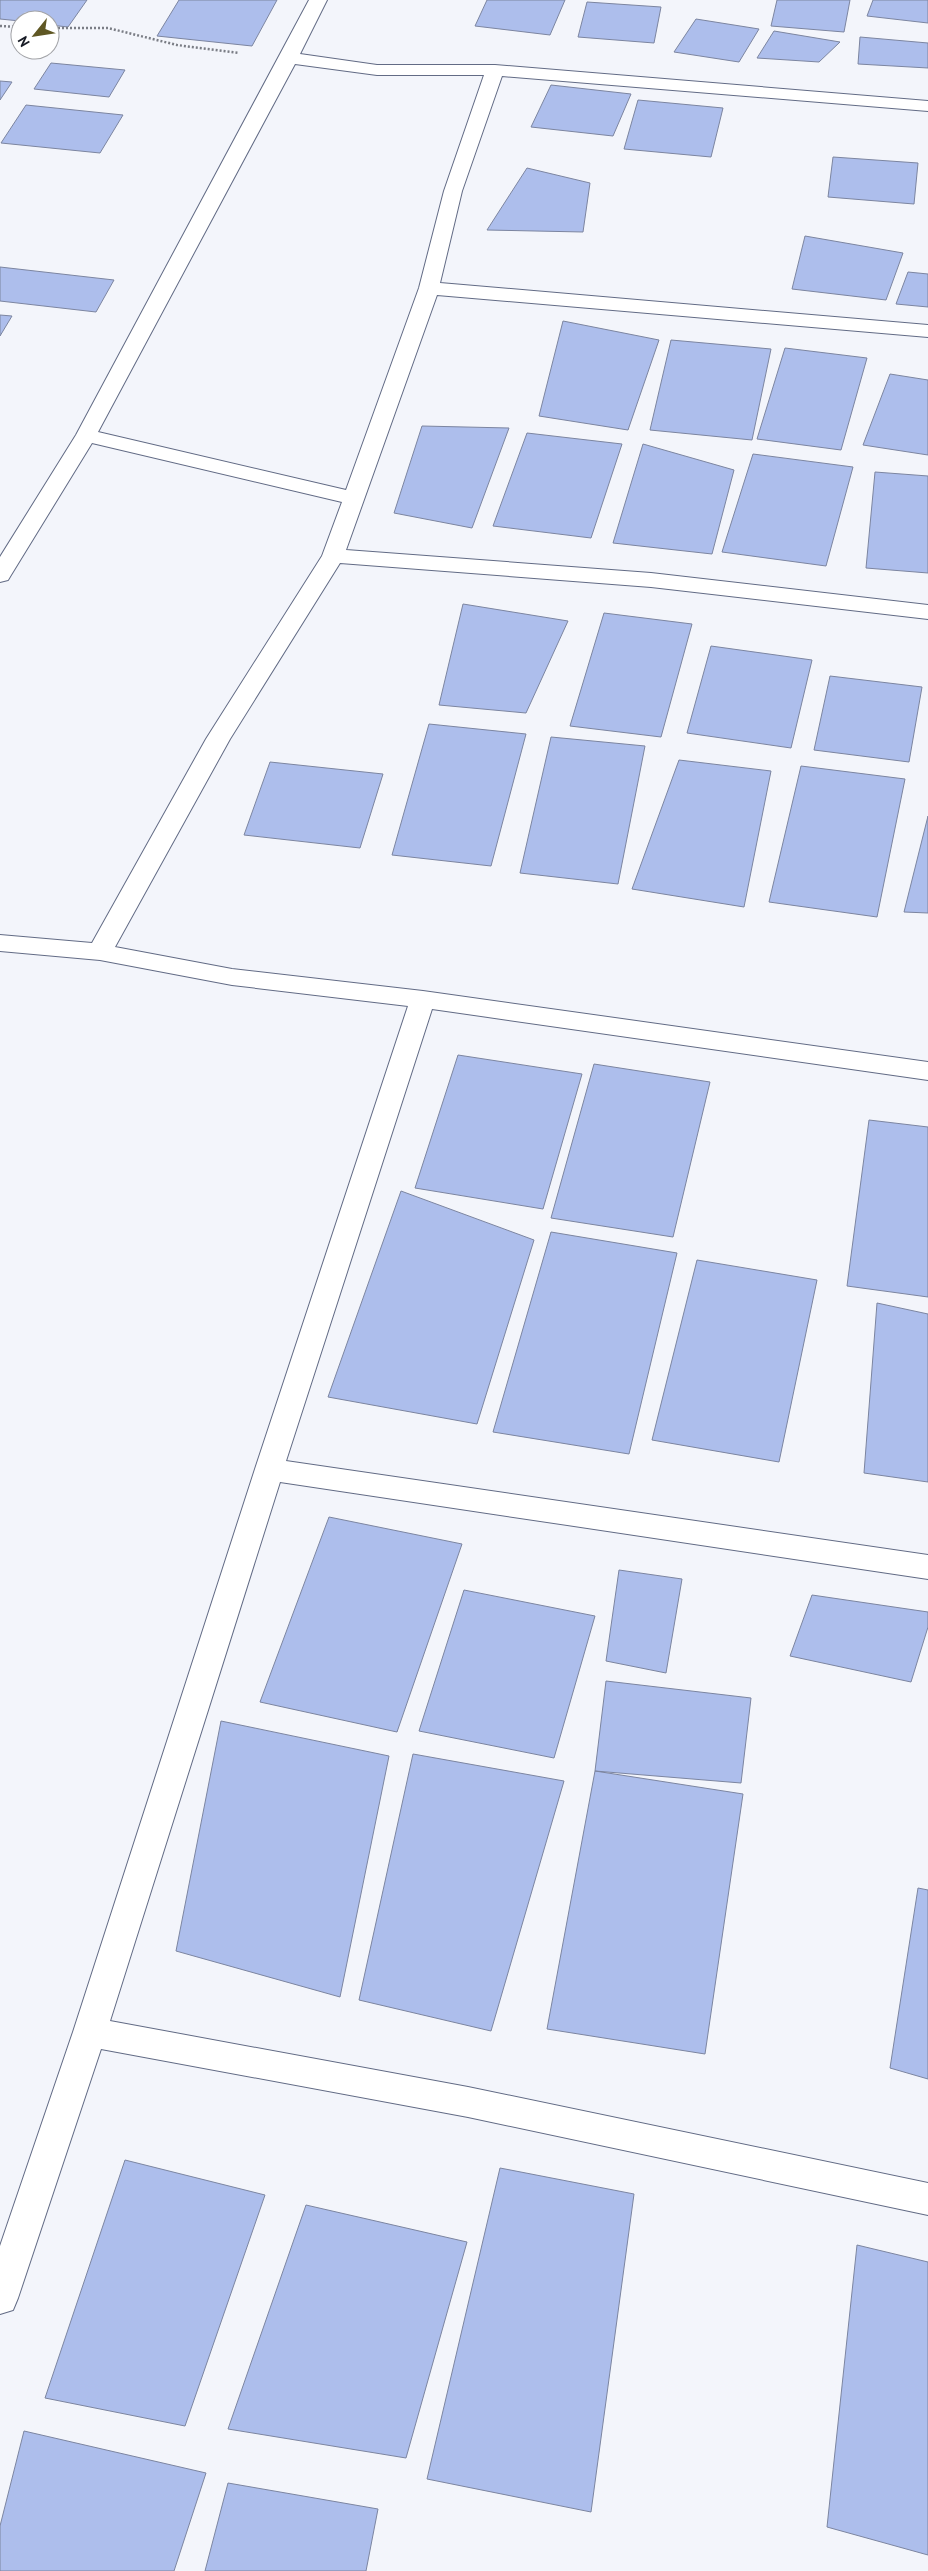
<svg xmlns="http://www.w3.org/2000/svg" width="928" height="2571" viewBox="0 0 928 2571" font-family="'PT Sans',sans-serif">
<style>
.building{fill:#adbeec;stroke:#7c85a0}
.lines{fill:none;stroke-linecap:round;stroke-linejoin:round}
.minor-casing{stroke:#626b85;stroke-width:2}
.path{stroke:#7a7d85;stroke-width:2.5;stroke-dasharray:2 2;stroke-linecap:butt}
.minor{fill:#fff;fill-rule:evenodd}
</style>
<rect width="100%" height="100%" fill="#f3f5fb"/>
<path class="building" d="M 0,0 L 87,0 L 68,27 L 50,25 L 50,20 L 20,21 L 0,19 Z
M 179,0 L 277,0 L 252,46 L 157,36 Z
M 487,0 L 565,0 L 550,35 L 475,26 Z
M 777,0 L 850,0 L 844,32 L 771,26 Z
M 873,0 L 928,0 L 928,23 L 867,16 Z
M 587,2 L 661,7 L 654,43 L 578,37 Z
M 696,19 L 759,29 L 739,62 L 674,52 Z
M 774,31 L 840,42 L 819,62 L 757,58 Z
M 860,37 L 928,43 L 928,68 L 858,64 Z
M 51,63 L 125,70 L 109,97 L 34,89 Z
M 0,81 L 12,82 L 0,100 Z
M 551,85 L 631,94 L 613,136 L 531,127 Z
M 638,100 L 723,108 L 711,157 L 624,149 Z
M 26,105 L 123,115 L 100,153 L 1,143 Z
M 833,157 L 918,163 L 914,204 L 828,197 Z
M 527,168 L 590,183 L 583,232 L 487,230 Z
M 805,236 L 903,253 L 886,300 L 792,289 Z
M 0,267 L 114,280 L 96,312 L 0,301 Z
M 908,272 L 928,274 L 928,307 L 896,304 Z
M 0,315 L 12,316 L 0,336 Z
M 563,321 L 659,340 L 628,430 L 539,416 Z
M 671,340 L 771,349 L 752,440 L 650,430 Z
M 785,348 L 867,358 L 841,450 L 757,439 Z
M 890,374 L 928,380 L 928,455 L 863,445 Z
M 422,426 L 509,428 L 472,528 L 394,513 Z
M 527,433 L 622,444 L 591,538 L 493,526 Z
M 643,444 L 734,470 L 712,554 L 613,543 Z
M 753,454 L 853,467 L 826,566 L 722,552 Z
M 875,472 L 928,476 L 928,573 L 866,568 Z
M 463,604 L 568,621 L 526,713 L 439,705 Z
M 604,613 L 692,624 L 661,737 L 570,726 Z
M 711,646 L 812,660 L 791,748 L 687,733 Z
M 830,676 L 922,687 L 909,762 L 814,750 Z
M 429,724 L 526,734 L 491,866 L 392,855 Z
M 551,737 L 645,746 L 618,884 L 520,873 Z
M 679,760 L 771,771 L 744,907 L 632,889 Z
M 270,762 L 383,774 L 360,848 L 244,835 Z
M 801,766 L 905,779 L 877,917 L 769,902 Z
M 928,816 L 928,913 L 904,912 Z
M 458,1055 L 582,1074 L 543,1209 L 415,1188 Z
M 594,1064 L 710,1082 L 673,1237 L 551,1218 Z
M 869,1120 L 928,1127 L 928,1297 L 847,1286 Z
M 401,1191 L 534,1240 L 477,1424 L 328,1397 Z
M 551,1232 L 677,1253 L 629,1454 L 493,1432 Z
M 697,1260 L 817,1280 L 779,1462 L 652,1440 Z
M 877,1303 L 928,1314 L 928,1482 L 864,1473 Z
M 329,1517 L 462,1544 L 397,1732 L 260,1702 Z
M 619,1570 L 682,1579 L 666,1673 L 606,1661 Z
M 464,1590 L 595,1616 L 554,1758 L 419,1731 Z
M 812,1595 L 928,1612 L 928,1627 L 911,1682 L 790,1656 Z
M 606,1681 L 751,1698 L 741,1783 L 595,1771 Z
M 221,1721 L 389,1756 L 340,1997 L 176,1951 Z
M 413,1754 L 564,1781 L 491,2031 L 359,2000 Z
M 595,1771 L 743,1794 L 705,2054 L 547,2029 Z
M 918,1888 L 928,1890 L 928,2079 L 890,2068 Z
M 125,2160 L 265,2195 L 185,2426 L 45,2398 Z
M 500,2168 L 634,2194 L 591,2512 L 427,2479 Z
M 306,2205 L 467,2242 L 406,2458 L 228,2429 Z
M 857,2245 L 928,2262 L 928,2555 L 827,2527 Z
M 24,2431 L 206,2473 L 174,2571 L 0,2571 L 0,2526 Z
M 228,2483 L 378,2509 L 366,2571 L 205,2571 Z"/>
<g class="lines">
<defs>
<path id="minor" d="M 309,0 L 327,0 L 300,54 L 377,65 L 495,65 L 928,101 L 928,111 L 502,76 L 462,191 L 440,283 L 928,325 L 928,337 L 437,295 L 346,550 L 651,573 L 928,605 L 928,619 L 651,587 L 340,563 L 230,739 L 115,947 L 232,969 L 423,991 L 928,1062 L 928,1080 L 432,1009 L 286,1461 L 928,1555 L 928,1579 L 280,1482 L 110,2021 L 468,2087 L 928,2183 L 928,2215 L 468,2117 L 101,2049 L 18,2298 L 13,2310 L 0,2314 L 0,2246 L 73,2032 L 255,1469 L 408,1006 L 232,985 L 100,960 L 0,951 L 0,935 L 92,943 L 206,739 L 322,556 L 342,502 L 92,443 L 11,575 L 8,580 L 0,582 L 0,557 L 76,435 ZM 295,64 L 377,75 L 484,75 L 444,191 L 419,288 L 346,490 L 98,432 Z"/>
</defs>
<use href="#minor" class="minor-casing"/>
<path class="path" d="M 0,26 L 20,27
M 50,28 L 108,28 L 177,45 L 239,53"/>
<use href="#minor" class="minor"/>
</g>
<g transform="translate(35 35) rotate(240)"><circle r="24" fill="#ffffff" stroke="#a2a3a7"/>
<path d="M0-4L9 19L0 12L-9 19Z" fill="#5f5724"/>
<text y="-8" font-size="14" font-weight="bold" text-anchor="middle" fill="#161a24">N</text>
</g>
</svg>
